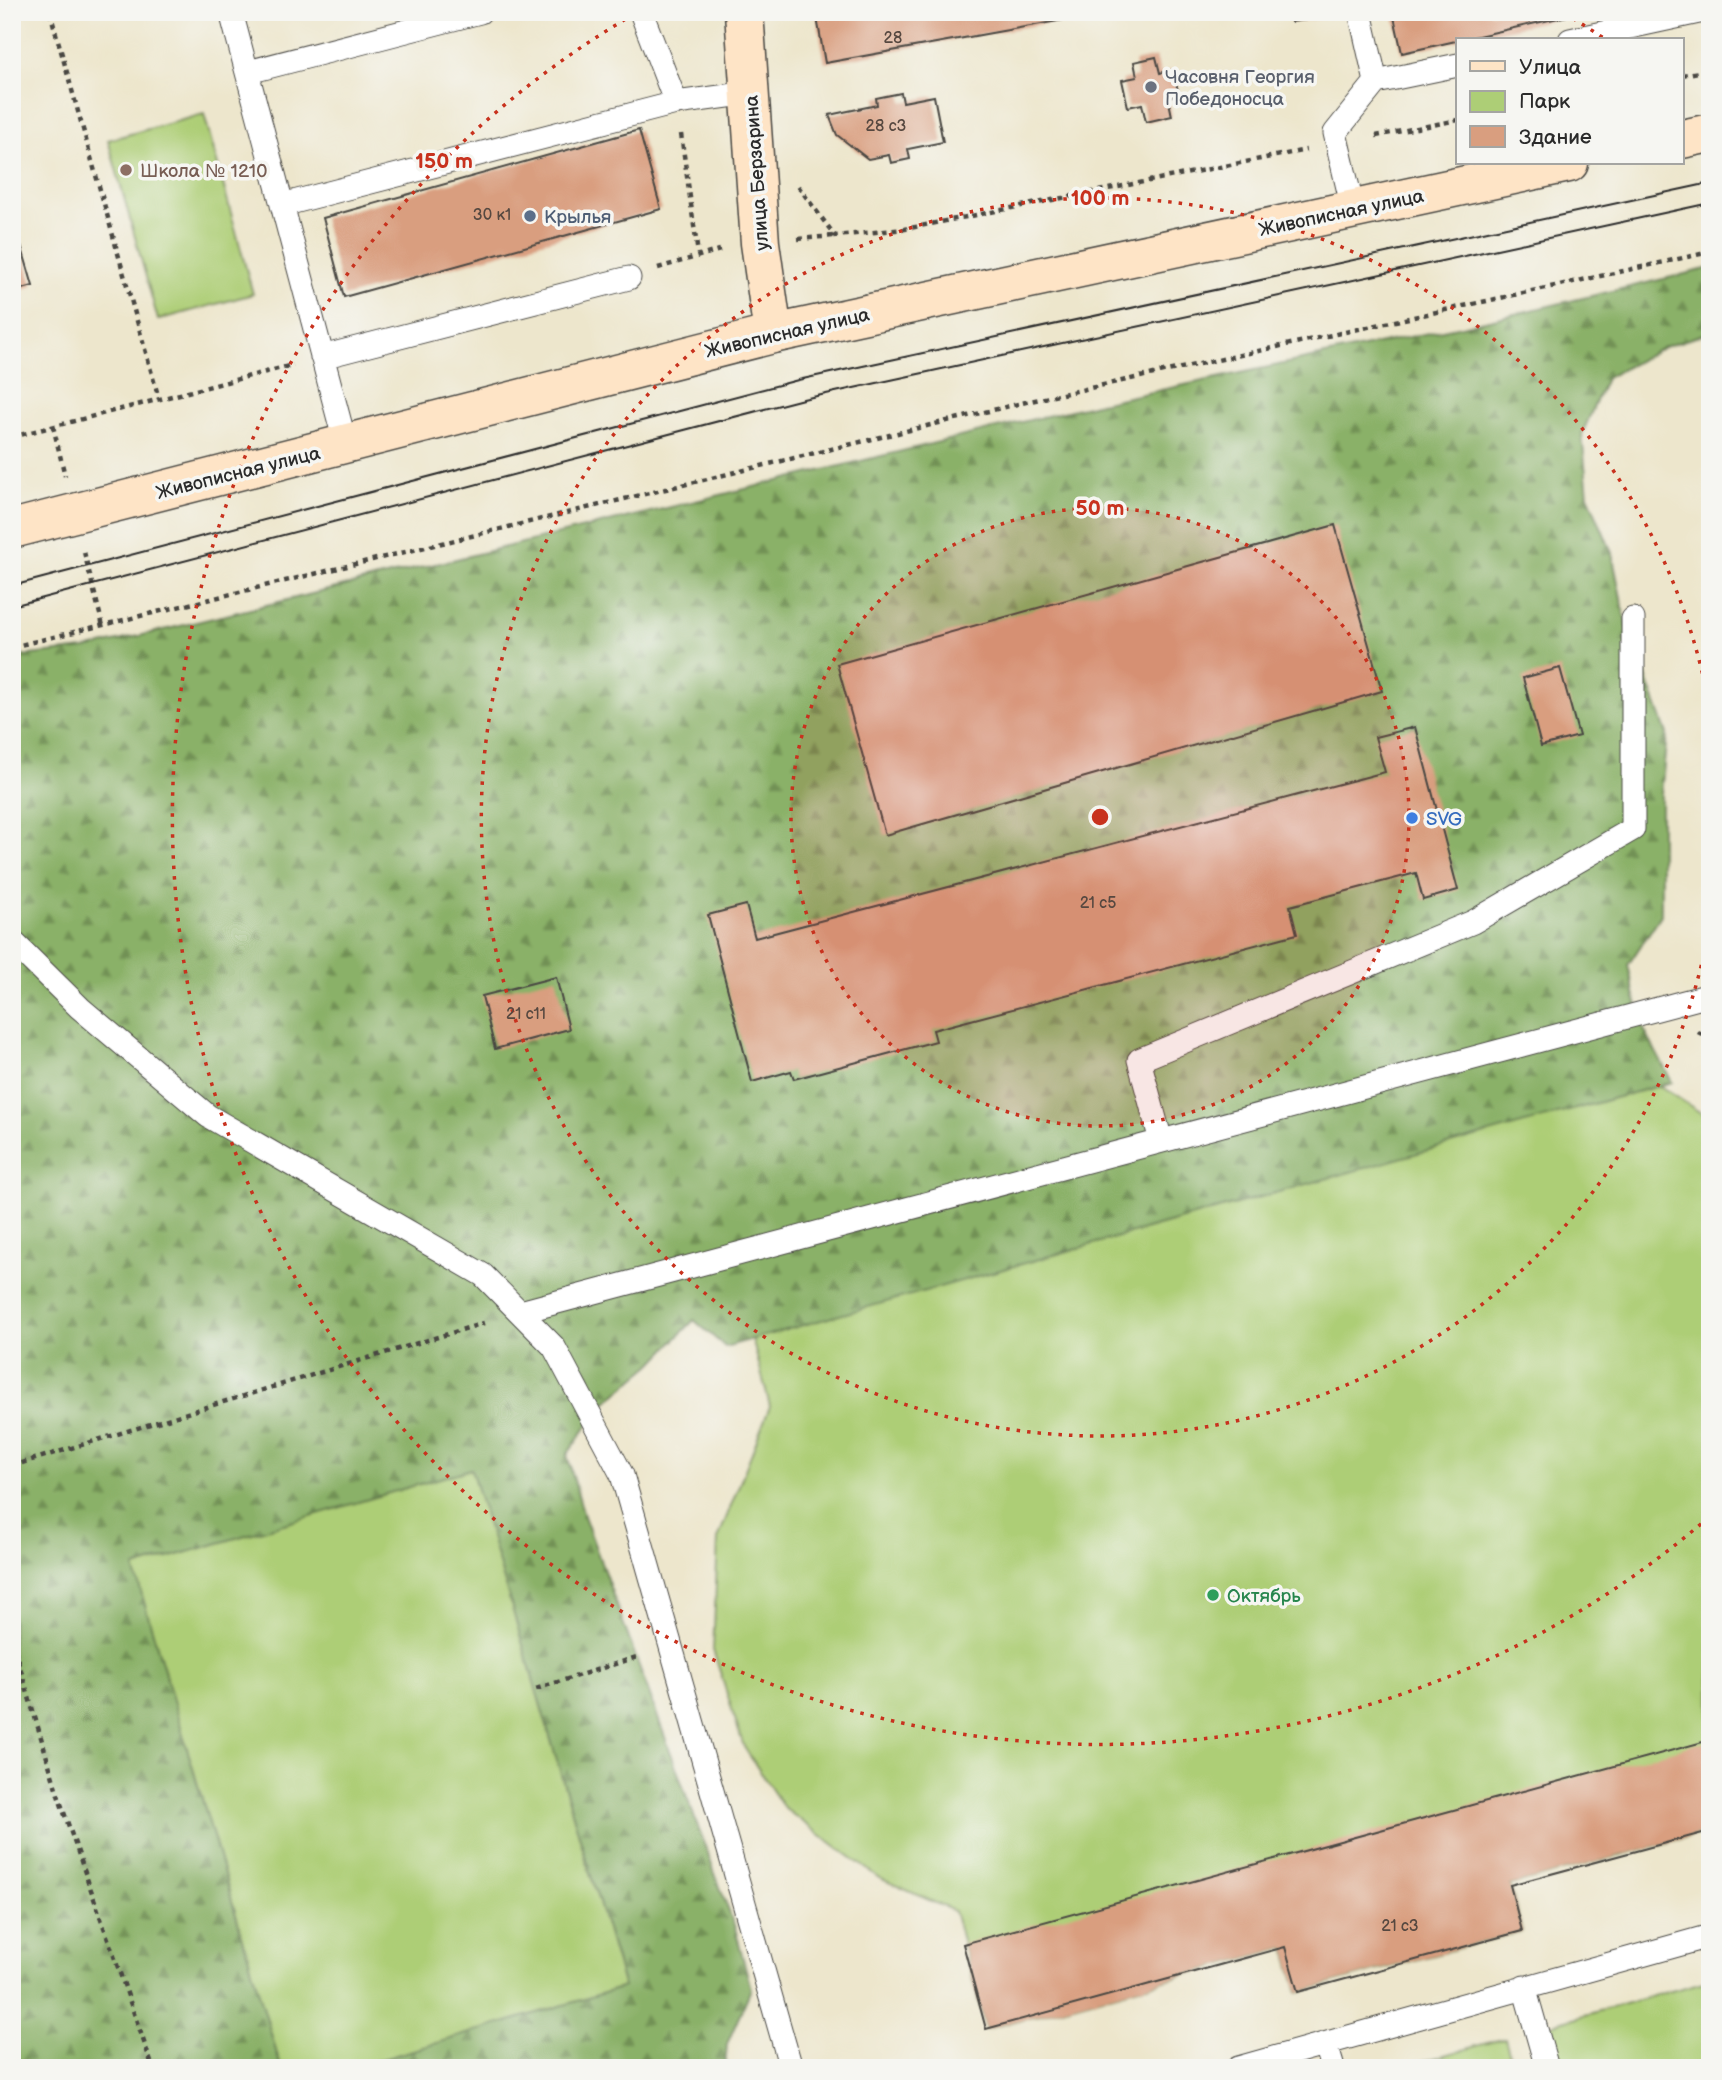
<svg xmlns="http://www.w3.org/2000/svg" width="1722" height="2080" viewBox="0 0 1722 2080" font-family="'Balsamiq Sans',sans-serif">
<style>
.green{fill:#adce76;stroke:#6c7c50;stroke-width:2}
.forest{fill:url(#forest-firs);stroke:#5a6e49;stroke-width:2}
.building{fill:#d99e7f}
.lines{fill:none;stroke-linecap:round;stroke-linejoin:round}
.lane-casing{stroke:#484743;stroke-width:25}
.secondary-casing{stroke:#484743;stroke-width:41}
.path{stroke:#484743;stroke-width:4.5;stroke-dasharray:5 5;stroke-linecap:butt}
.lane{stroke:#fff;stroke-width:23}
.secondary{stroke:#fee4c6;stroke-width:38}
.tram{stroke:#2b2b2b;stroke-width:2}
.ring{fill:none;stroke:#c8321e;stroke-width:3.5;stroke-dasharray:3.5 7}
.worship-dot{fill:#6b7280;stroke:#f6f6f2;stroke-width:2.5}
.education-dot{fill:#8d6e63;stroke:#f6f6f2;stroke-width:2.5}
.service-dot{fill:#5c6f8a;stroke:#f6f6f2;stroke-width:2.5}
.shop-dot{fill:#3f7fe0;stroke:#f6f6f2;stroke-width:2.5}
.leisure-dot{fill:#2e9e5b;stroke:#f6f6f2;stroke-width:2.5}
.labels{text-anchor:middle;stroke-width:7;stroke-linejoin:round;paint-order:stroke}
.number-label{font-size:16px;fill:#564840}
.worship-label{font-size:19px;fill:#5b616d;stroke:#f6f6f2;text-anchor:start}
.education-label{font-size:19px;fill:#785e54;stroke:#f6f6f2;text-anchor:start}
.street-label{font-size:19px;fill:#2b2b2b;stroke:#f6f6f2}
.service-label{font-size:19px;fill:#4e5e75;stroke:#f6f6f2;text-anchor:start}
.shop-label{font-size:19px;fill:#366cbe;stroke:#f6f6f2;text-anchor:start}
.leisure-label{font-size:19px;fill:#27864d;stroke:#f6f6f2;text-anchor:start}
.centre{fill:#c8321e;stroke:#f6f6f2;stroke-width:3.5}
.ring-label{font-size:21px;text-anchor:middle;font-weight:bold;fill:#c8321e;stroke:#f6f6f2;stroke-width:7;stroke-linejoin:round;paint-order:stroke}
</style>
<defs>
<pattern id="forest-firs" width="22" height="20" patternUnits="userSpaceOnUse" patternTransform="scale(1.75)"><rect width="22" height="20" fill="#8ab167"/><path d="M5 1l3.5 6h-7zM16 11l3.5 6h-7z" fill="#719055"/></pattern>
</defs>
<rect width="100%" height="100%" fill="#f6f6f2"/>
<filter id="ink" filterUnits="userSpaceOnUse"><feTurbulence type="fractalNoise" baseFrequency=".0143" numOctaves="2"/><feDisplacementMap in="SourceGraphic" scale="14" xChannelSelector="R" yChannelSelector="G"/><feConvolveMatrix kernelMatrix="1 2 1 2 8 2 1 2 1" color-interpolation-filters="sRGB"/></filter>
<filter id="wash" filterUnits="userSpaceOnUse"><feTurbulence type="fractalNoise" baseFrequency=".00686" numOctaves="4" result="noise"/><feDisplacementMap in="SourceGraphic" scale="28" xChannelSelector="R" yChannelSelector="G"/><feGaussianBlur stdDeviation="1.57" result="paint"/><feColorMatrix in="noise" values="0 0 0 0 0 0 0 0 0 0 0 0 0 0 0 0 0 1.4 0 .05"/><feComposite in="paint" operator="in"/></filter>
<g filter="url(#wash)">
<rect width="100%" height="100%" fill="#ede6cc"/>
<path class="green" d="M 204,114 L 253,294 L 158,320 L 108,140 Z
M 1660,1086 L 1710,1119 L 1710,1831 L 1510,1885 L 1522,1931 L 1298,1992 L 1285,1947 L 986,2029 L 954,1911 L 879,1878 L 784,1808 L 744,1747 L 713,1650 L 718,1539 L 770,1406 L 745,1312 L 1596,1088 Z
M 471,1468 L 624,1988 L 353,2068 L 281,2068 L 134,1568 Z
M 1710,1980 L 1710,2068 L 1554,2068 L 1542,2027 Z
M 1505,2038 L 1513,2068 L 1398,2068 Z"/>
<path class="forest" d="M 1710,268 L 1710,332 L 1664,347 L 1606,378 L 1582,434 L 1588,495 L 1612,553 L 1625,618 L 1667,734 L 1661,794 L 1661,915 L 1628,965 L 1641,1024 L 1672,1082 L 725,1347 L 694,1320 L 651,1365 L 601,1406 L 567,1455 L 584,1516 L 735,1928 L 751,1989 L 727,2044 L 725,2068 L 353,2068 L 624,1987 L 471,1469 L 134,1568 L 281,2068 L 12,2068 L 12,657 L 85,649 L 1100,403 L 1485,321 Z"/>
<g id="blocks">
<path class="building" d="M 816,12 L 1097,12 L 1097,14 L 825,63 Z
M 1289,12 L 1332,12 L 1333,17 L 1291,22 Z
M 1393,12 L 1581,12 L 1581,13 L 1402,53 Z
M 1156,57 L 1160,73 L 1173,70 L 1179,95 L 1168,97 L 1172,116 L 1146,122 L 1142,104 L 1128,107 L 1122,80 L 1137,77 L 1134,62 Z
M 901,93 L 903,102 L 934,96 L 943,142 L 908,149 L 910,159 L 891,163 L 889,155 L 868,159 L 837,135 L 829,115 L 877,105 L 876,98 Z
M 639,130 L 661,209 L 344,297 L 323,218 Z
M 12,214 L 33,286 L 12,292 Z
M 1335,525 L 1382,691 L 885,835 L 837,664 Z
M 1560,668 L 1579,736 L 1541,746 L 1523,678 Z
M 1415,727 L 1458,890 L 1423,900 L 1416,873 L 1290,906 L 1297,934 L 933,1030 L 936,1041 L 794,1079 L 791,1071 L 752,1082 L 708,915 L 746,905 L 755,938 L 1385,772 L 1375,737 Z
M 556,977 L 569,1029 L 495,1049 L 482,996 Z
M 1710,1740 L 1710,1831 L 1510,1885 L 1522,1931 L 1298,1992 L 1285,1947 L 986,2029 L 963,1944 Z"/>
</g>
</g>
<g filter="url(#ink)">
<use href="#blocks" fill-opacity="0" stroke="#484743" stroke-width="2"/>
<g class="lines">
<defs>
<path id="lane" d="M 231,12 L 346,446
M 641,12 L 676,103
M 1360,12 L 1376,82
M 1570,40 L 1699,12
M 248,72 L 480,12
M 282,205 L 676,103 L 750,93
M 1353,209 L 1335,133 L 1376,82 L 1458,65
M 322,357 L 629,278
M 12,941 L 80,1008 L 208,1116 L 483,1275 L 554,1347 L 622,1475 L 791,2068
M 1161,1141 L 1139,1060 L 1473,922 L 1633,829 L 1633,619
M 520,1312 L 1710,995
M 1524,1987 L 1547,2068
M 1326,2045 L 1333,2068
M 1238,2068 L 1710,1936"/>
<path id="secondary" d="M 744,12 L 760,243 L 773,334
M 1682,139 L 1710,133
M 12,529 L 773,334 L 1569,163"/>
</defs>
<use href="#lane" class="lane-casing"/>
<use href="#secondary" class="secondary-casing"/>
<path class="path" d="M 50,12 L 159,399
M 1682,75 L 1710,70
M 681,134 L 698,254
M 1376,136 L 1458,120
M 798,186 L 835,236 L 905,229 L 1306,150
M 798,239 L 834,236
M 658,268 L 720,250
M 53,426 L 65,476
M 12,437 L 293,365
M 84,552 L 103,626
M 12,647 L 1026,402 L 1710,252
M 1698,1032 L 1710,1038
M 12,1466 L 484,1323
M 12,1640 L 59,1798 L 153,2068
M 536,1689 L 640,1656"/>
<use href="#lane" class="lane"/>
<use href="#secondary" class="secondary"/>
<path class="tram" d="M 12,586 L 798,380 L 1710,183
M 12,606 L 803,399 L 1710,203"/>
</g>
</g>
<circle cx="1100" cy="817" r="309" fill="#c8321e" fill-opacity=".12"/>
<g class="ring">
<circle cx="1100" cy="817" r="309"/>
<path d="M1710 924A619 619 0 1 1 1710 710"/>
<path d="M1709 1517A928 928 0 1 1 636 13M1564 13A928 928 0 0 1 1605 39"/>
</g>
<circle class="worship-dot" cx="1151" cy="87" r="7"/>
<circle class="education-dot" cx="126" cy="170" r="7"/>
<circle class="service-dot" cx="530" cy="216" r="7"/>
<circle class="shop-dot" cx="1412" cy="818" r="7"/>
<circle class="leisure-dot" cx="1213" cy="1595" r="7"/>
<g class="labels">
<g class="number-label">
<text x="893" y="43">28</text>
<text x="886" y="131">28 с3</text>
<text x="492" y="220">30 к1</text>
<text x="1098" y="908">21 с5</text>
<text x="526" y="1019">21 с11</text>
<text x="1400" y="1931">21 с3</text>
</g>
<g class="worship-label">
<text x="1165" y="83">Часовня Георгия<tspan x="1165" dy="22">Победоносца</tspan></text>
</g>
<g class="education-label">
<text x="140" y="177">Школа № 1210</text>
</g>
<g class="street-label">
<text transform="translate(756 173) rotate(-94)" y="7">улица Берзарина</text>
<text transform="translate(1341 212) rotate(-12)" y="7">Живописная улица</text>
<text transform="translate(787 332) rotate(-13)" y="7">Живописная улица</text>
<text transform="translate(238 472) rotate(-14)" y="7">Живописная улица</text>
</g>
<g class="service-label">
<text x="544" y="223">Крылья</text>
</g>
<g class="shop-label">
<text x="1426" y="825">SVG</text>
</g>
<g class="leisure-label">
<text x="1227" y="1602">Октябрь</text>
</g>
</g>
<circle cx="1100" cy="817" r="10" class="centre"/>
<g class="ring-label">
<text x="444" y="168">150 m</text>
<text x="1100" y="205">100 m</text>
<text x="1100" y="515">50 m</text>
</g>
<rect width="1722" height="2080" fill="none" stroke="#f6f6f2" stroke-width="42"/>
<rect x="1456" y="38" width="228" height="126" fill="#f6f6f2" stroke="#a5a5a2" stroke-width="2"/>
<rect x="1470" y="61" width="35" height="10" fill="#fee4c6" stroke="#a5a5a2" stroke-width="2"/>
<text x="1519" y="74" font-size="21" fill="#2b2b2b">Улица</text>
<rect x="1470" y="91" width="35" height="21" fill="#adce76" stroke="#a5a5a2" stroke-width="2"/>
<text x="1519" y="108" font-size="21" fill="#2b2b2b">Парк</text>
<rect x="1470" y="126" width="35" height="21" fill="#d99e7f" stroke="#a5a5a2" stroke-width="2"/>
<text x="1519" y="144" font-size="21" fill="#2b2b2b">Здание</text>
</svg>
